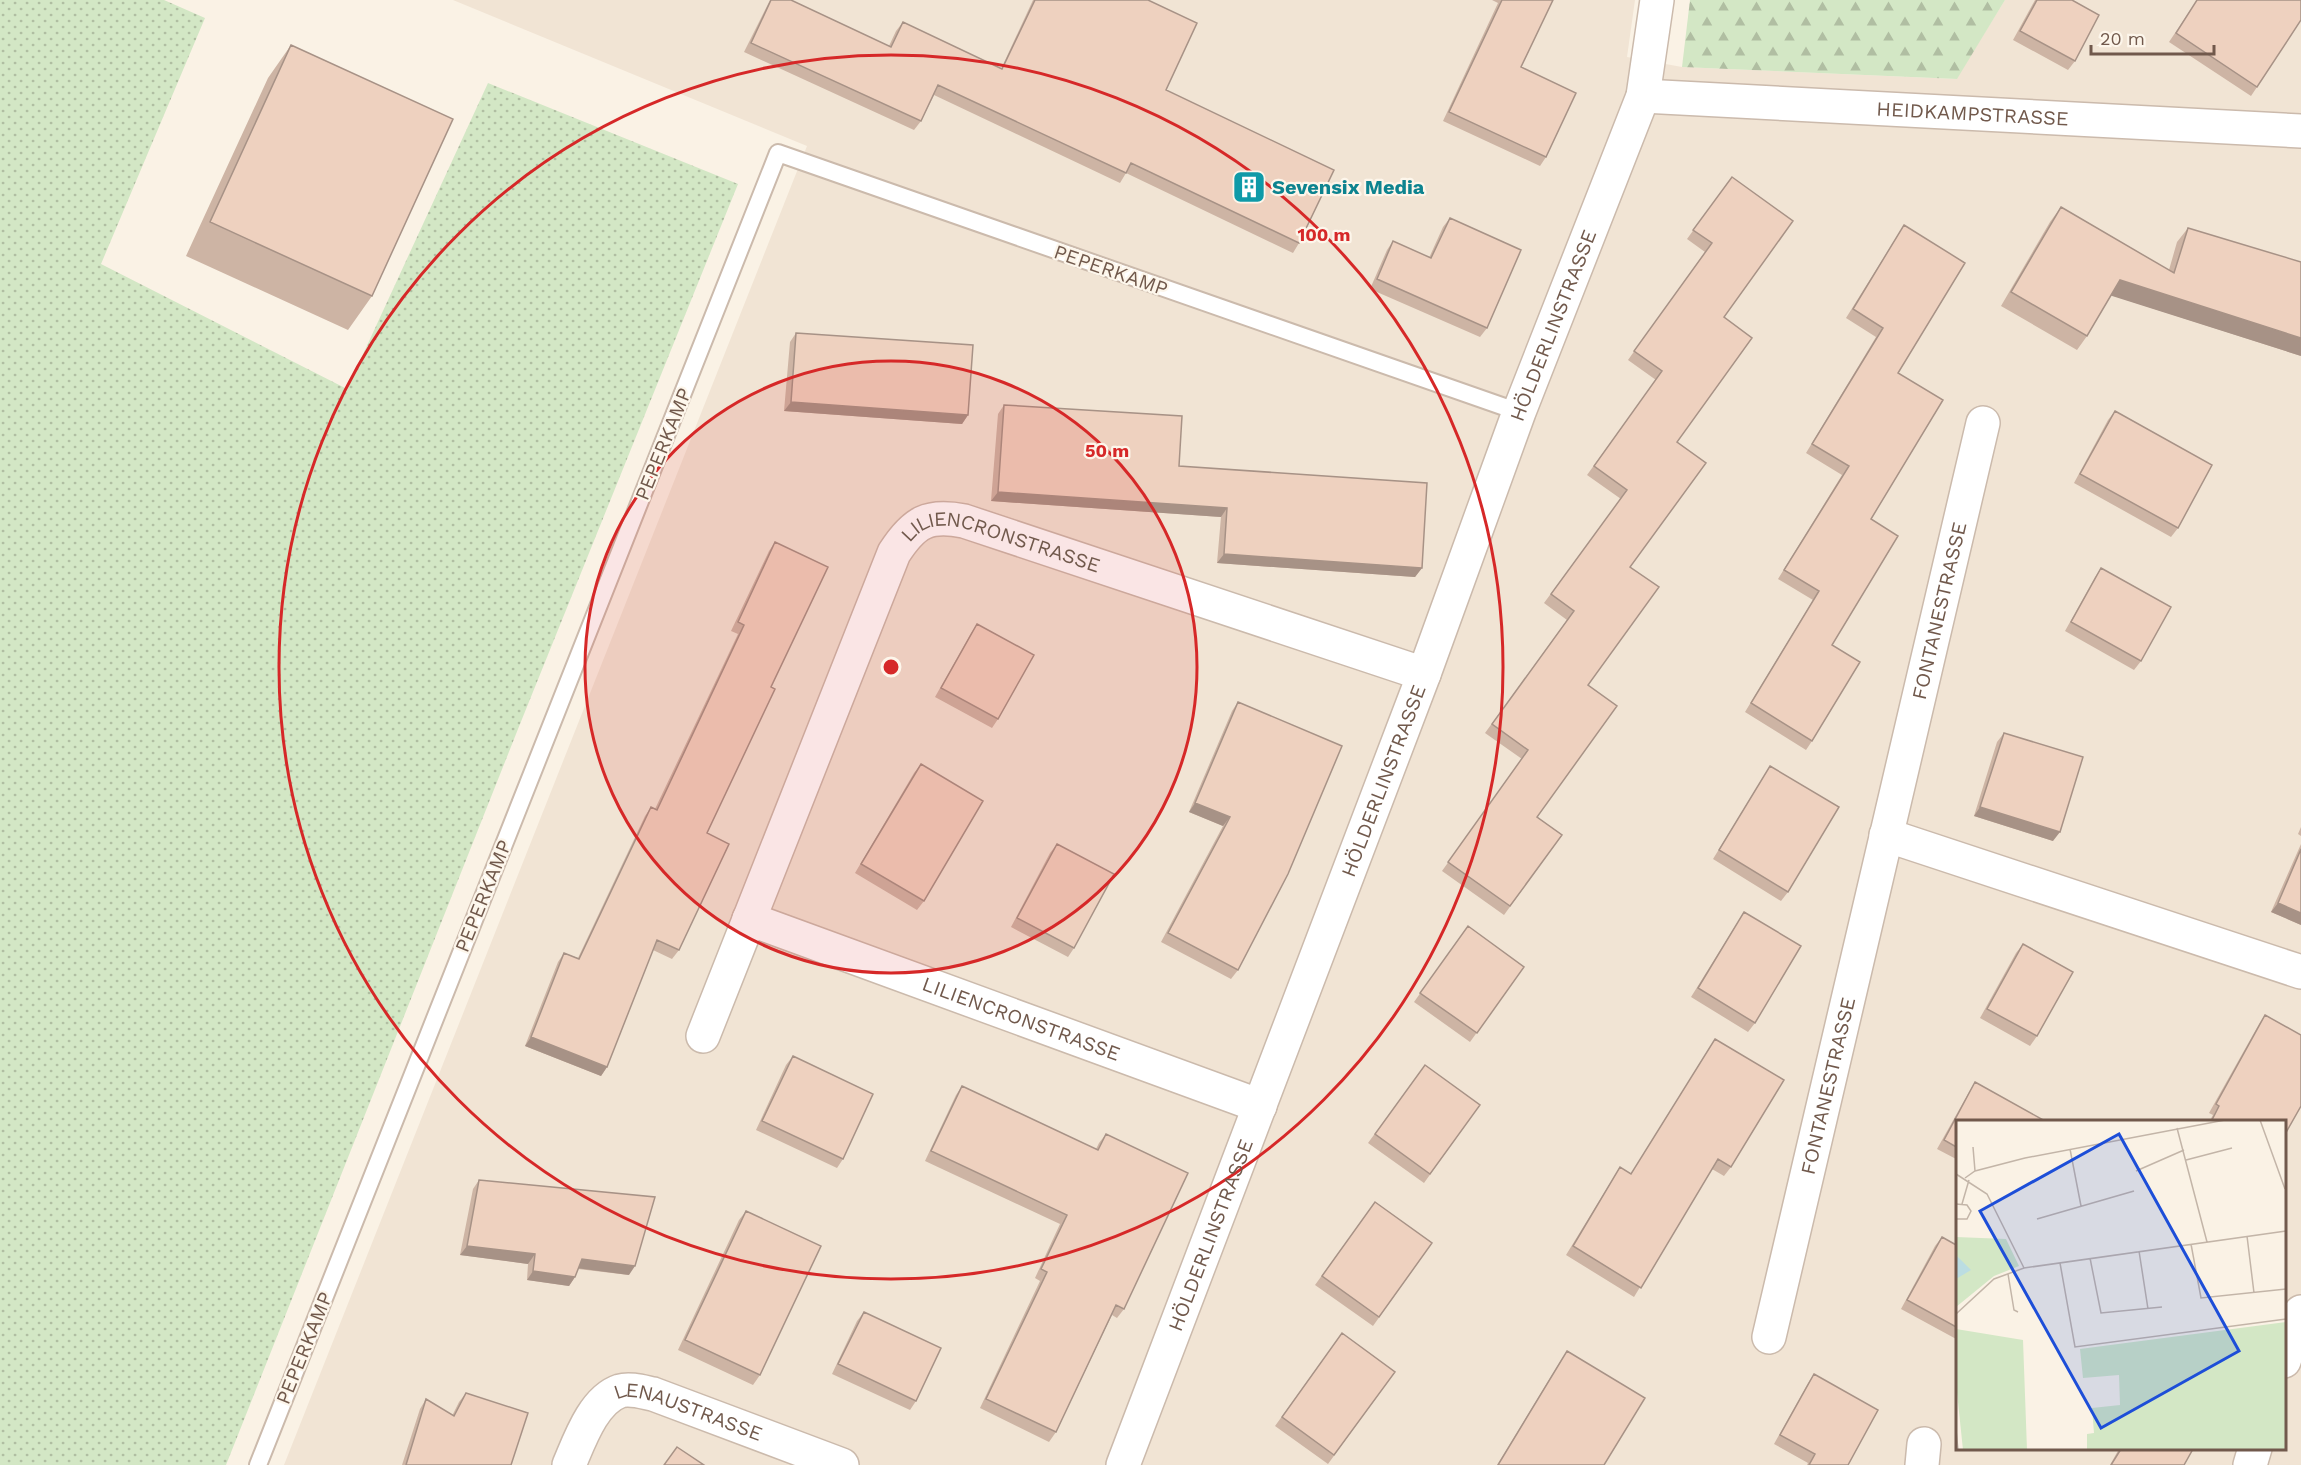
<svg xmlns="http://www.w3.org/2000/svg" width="2301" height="1465" viewBox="0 0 2301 1465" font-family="'Work Sans',sans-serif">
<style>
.residential{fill:#f1e4d4;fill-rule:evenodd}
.grass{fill:url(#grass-dots)}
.forest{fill:url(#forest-firs)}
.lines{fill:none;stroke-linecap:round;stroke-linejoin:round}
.service-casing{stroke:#cbbaac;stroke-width:20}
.minor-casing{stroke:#cbbaac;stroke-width:36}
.service{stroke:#fff;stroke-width:16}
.minor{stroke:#fff;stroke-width:33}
.wall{fill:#cdb4a4}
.shaded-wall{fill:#a79286}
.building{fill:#eed1bf;stroke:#a79286;stroke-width:1.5}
.ring{fill:none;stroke:#d62828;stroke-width:3}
.labels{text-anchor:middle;stroke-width:4.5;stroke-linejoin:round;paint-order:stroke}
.street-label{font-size:20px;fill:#71594c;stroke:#fdf6eb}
.culture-label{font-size:20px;font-weight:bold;fill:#0d838f;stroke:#fdf6eb;text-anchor:start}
.inset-road{fill:none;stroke:#c3b5a8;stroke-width:1.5}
.view{fill:#1d4ed8;fill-opacity:0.15;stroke:#1d4ed8;stroke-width:3}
.inset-edge{fill:none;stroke:#71594c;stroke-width:3}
.centre{fill:#d62828;stroke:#fdf6eb;stroke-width:3}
.ring-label{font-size:18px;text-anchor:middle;font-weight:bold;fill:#d62828;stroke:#fdf6eb;stroke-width:4.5;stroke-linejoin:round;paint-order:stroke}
</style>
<defs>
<pattern id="grass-dots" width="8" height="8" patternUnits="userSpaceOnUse" patternTransform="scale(1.5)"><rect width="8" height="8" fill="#d3e7c5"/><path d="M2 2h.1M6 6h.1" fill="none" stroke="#b0bea2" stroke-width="1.8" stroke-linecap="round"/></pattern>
<pattern id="forest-firs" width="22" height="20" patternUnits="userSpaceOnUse" patternTransform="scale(1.5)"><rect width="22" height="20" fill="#d3e7c5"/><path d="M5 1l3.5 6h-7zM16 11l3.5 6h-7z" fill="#b0bea2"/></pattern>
</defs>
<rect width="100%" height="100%" fill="#faf2e5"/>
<path class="residential" d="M 453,0 L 1635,0 L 1627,57 L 1682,67 L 1956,79 L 2005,0 L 2301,0 L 2301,1465 L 284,1465 L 807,146 ZM 1958,1122 L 2284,1122 L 2284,1448 L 1958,1448 Z"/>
<path class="grass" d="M 0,0 L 164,0 L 205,18 L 101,264 L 347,389 L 488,83 L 738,184 L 518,729 L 226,1465 L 0,1465 Z"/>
<path class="forest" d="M 1690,0 L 2005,0 L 1957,79 L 1682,67 Z"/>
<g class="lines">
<defs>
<path id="service" d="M 258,1465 L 778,153 L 1519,412"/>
<g id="minor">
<path id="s1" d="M 1643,96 L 2301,131"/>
<path d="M 1886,835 L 2301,972"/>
<path id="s2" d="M 749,919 L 1260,1106"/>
<path id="s3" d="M 703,1036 L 894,553 C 914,522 928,514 964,521 L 1424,674"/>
<path id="s4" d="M 1769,1337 L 1983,423"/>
<path d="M 2284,1361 L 2301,1312"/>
<path id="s5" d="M 569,1465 C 579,1442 593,1400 620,1391 C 630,1388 643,1392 653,1394 L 842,1465"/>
<path id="s6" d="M 1123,1465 L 1424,674 L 1519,412 L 1643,96 L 1657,0"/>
<path d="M 1922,1465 L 1924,1444"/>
<path d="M 2250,1465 L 2255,1448"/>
</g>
</defs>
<use href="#service" class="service-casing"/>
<use href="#minor" class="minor-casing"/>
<use href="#service" class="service"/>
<use href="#minor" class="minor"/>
</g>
<path class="wall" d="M 770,0 L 791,0 L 889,46 L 896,31 L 903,22 L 1001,69 L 1033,0 L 1148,0 L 1166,90 L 1299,243 L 1293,253 L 1126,173 L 1120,183 L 934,95 L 921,121 L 914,130 L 744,52 Z
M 1492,0 L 1553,0 L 1521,67 L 1546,157 L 1540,166 L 1443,121 L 1498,3 Z
M 2035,0 L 2072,0 L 2075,61 L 2068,70 L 2013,40 Z
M 2197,0 L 2257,87 L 2251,96 L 2169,42 Z
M 291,45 L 372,296 L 348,330 L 186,256 L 268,78 Z
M 1732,177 L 1724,317 L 1630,567 L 1589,685 L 1537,817 L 1562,835 L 1504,915 L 1442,871 L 1522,759 L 1485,733 L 1567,620 L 1544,603 L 1621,499 L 1587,475 L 1656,380 L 1628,360 L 1705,252 L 1687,239 Z
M 2061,207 L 2169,270 L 2177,242 L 2188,228 L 2301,356 L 2111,295 L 2087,336 L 2077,350 L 2001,306 L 2050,222 Z
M 1450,218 L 1487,328 L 1480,337 L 1370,289 L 1387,250 L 1393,241 L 1429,258 L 1443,227 Z
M 1904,225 L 1898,373 L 1871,519 L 1832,645 L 1812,741 L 1806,750 L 1745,712 L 1813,600 L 1778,579 L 1842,475 L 1806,453 L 1876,337 L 1846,318 Z
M 796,333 L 968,415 L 962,424 L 784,411 L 790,342 Z
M 1004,405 L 1179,466 L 1422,568 L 1415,577 L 1217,563 L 1221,517 L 991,501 L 998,414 Z
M 2115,411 L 2178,528 L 2171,537 L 2074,483 L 2108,420 Z
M 775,542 L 771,687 L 707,833 L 679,950 L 672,959 L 653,950 L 607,1067 L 601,1076 L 525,1046 L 558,962 L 564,953 L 578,958 L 645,816 L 651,807 L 655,809 L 738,634 L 731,631 L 769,551 Z
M 2101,568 L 2141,661 L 2134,670 L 2065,631 L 2095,577 Z
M 977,624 L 998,719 L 992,728 L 935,697 L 971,633 Z
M 1238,702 L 1238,970 L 1231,979 L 1161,942 L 1223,826 L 1189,812 L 1232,711 Z
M 2004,733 L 2053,841 L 1974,816 L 1997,742 Z
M 921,764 L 924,901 L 917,910 L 855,873 L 914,773 Z
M 1770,766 L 1788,892 L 1781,901 L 1713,859 Z
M 2301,827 L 2301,836 L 2298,834 Z
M 1057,844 L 1074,948 L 1068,957 L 1011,927 L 1050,853 Z
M 2301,844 L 2301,925 L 2271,912 Z
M 1744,912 L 1755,1023 L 1748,1032 L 1691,997 Z
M 1468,926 L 1524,967 L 1470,1042 L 1414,1002 Z
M 2023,944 L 2037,1036 L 2030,1046 L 1980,1018 L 2016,953 Z
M 2265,1015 L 2284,1122 L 2209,1122 L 2213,1115 L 2209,1113 L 2259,1024 Z
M 1715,1039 L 1731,1167 L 1724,1176 L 1712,1169 L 1634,1297 L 1566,1255 L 1620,1167 L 1631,1174 Z
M 793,1056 L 843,1159 L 837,1168 L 756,1130 L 786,1065 Z
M 1425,1065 L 1480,1105 L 1424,1183 L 1368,1143 Z
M 1975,1082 L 1958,1122 L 1958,1160 L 1937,1149 L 1969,1092 Z
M 962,1086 L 1096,1149 L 1099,1143 L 1106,1134 L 1124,1309 L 1117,1318 L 1112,1315 L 1056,1432 L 1049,1442 L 980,1408 L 1040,1281 L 1035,1278 L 1060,1224 L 925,1161 L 956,1095 Z
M 479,1180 L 629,1275 L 578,1269 L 575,1277 L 569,1286 L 527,1280 L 528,1264 L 460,1255 L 473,1189 Z
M 1375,1202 L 1432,1243 L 1373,1326 L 1315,1285 Z
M 746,1211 L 760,1375 L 753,1385 L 678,1350 L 739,1220 Z
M 1942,1237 L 1958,1246 L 1958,1340 L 1901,1309 L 1935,1246 Z
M 864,1312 L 916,1401 L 910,1410 L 832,1374 L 857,1321 Z
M 1342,1333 L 1395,1372 L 1328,1464 L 1275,1426 Z
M 1567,1351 L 1604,1465 L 1497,1465 L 1561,1360 Z
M 1814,1374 L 1848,1465 L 1807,1465 L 1808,1463 L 1774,1444 L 1808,1383 Z
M 466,1393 L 511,1465 L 402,1465 L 420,1409 L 426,1399 L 452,1416 L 459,1402 Z
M 2119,1449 L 2193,1449 L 2184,1465 L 2110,1465 Z"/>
<path class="shaded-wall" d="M 2120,280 L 2301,338 L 2301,356 L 2109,295 Z
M 791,402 L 968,415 L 962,424 L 784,411 Z
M 998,492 L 1227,508 L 1221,517 L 991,501 Z
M 1224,554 L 1422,568 L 1415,577 L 1217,563 Z
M 1195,803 L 1230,817 L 1223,826 L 1189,812 Z
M 1980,807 L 2060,832 L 2053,841 L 1974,816 Z
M 2278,903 L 2301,913 L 2301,925 L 2271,912 Z
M 531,1037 L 607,1067 L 601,1076 L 525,1046 Z
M 467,1246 L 535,1254 L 528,1264 L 460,1255 Z
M 582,1259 L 635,1266 L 629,1275 L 576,1268 Z
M 533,1271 L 575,1277 L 569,1286 L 527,1280 Z"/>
<path class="building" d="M 771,0 L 791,0 L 891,47 L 903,22 L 1002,69 L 1035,0 L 1148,0 L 1197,23 L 1166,90 L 1334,170 L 1299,243 L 1131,163 L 1126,173 L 938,85 L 921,121 L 751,43 Z
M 1502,0 L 1553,0 L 1521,67 L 1576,93 L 1546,157 L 1449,112 Z
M 2037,0 L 2072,0 L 2099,15 L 2075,61 L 2020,31 Z
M 2197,0 L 2301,0 L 2301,20 L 2257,87 L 2176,33 Z
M 291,45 L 453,119 L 372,296 L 210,222 Z
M 1732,177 L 1793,221 L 1724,317 L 1752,338 L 1677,442 L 1706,463 L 1630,567 L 1659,587 L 1588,685 L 1617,706 L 1537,817 L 1562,835 L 1510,906 L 1448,862 L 1528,750 L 1492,724 L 1574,611 L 1551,594 L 1627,490 L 1594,466 L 1662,371 L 1634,351 L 1712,243 L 1693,230 Z
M 2061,207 L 2174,273 L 2188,228 L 2301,262 L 2301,338 L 2120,280 L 2087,336 L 2011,292 Z
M 1450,218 L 1521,250 L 1487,328 L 1377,279 L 1393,241 L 1431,258 Z
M 1904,225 L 1965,263 L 1898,373 L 1943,400 L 1871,519 L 1898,536 L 1832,645 L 1860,662 L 1812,741 L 1751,703 L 1819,591 L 1784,570 L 1849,466 L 1812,444 L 1883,328 L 1853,309 Z
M 796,333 L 973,345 L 968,415 L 791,402 Z
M 1004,405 L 1182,416 L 1179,466 L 1427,483 L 1422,568 L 1224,554 L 1227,508 L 998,492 Z
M 2115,411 L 2212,465 L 2178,528 L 2080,474 Z
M 775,542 L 828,567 L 771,687 L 775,689 L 707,833 L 729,844 L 679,950 L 657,940 L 607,1067 L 531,1037 L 564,953 L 579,959 L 651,807 L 657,810 L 744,625 L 738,622 Z
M 2101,568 L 2171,607 L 2141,661 L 2071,622 Z
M 977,624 L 1034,655 L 998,719 L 941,688 Z
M 1238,702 L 1342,746 L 1288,874 L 1238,970 L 1168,933 L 1230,817 L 1195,803 Z
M 2004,733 L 2083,757 L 2060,832 L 1980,807 Z
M 921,764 L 983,801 L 924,901 L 861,864 Z
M 1770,766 L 1839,807 L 1788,892 L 1719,850 Z
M 1057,844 L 1114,874 L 1074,948 L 1017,918 Z
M 2301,849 L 2301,913 L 2278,903 Z
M 1744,912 L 1801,946 L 1755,1023 L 1698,988 Z
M 1468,926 L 1524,967 L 1477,1033 L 1420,993 Z
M 2023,944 L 2073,972 L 2037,1036 L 1987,1009 Z
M 2265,1015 L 2301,1035 L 2301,1106 L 2284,1136 L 2284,1122 L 2211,1122 L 2219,1106 L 2216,1104 Z
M 1715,1039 L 1784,1080 L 1731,1167 L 1718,1159 L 1641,1288 L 1573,1246 L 1620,1167 L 1631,1174 Z
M 793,1056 L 873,1094 L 843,1159 L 762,1121 Z
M 1425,1065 L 1480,1105 L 1430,1174 L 1375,1134 Z
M 1975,1082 L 2045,1121 L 2044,1122 L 1958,1122 L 1958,1148 L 1944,1140 Z
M 962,1086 L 1098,1150 L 1106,1134 L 1188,1173 L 1124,1309 L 1116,1305 L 1056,1432 L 986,1399 L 1047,1272 L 1041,1269 L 1067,1215 L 931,1151 Z
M 479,1180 L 655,1197 L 635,1266 L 582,1259 L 575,1277 L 533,1271 L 535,1254 L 467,1246 Z
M 1375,1202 L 1432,1243 L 1379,1317 L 1322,1276 Z
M 746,1211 L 821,1246 L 760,1375 L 685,1340 Z
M 1942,1237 L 1958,1246 L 1958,1328 L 1907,1300 Z
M 864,1312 L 941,1348 L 916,1401 L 838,1364 Z
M 1342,1333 L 1395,1372 L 1334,1455 L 1282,1417 Z
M 1567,1351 L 1645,1398 L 1604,1465 L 1498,1465 Z
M 1814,1374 L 1878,1410 L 1848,1465 L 1809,1465 L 1815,1454 L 1780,1435 Z
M 466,1393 L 528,1413 L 511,1465 L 406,1465 L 426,1399 L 454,1416 Z
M 677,1447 L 704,1465 L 664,1465 Z
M 2121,1449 L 2193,1449 L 2184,1465 L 2111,1465 Z"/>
<circle cx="891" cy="667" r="306" fill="#d62828" fill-opacity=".12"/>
<g class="ring">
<circle cx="891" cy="667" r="306"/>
<circle cx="891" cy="667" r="612"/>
</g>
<defs>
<symbol id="building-square" viewBox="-11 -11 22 22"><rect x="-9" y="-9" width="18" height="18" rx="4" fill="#0f9aa8" stroke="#fdf6eb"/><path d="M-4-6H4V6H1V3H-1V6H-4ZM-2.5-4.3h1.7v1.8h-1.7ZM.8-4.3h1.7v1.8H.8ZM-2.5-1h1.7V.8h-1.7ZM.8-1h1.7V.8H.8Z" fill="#fff"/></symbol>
</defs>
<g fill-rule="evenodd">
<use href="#building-square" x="1230" y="168" width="38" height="38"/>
</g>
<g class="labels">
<g class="street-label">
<text dy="7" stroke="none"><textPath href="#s1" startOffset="330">HEIDKAMPSTRASSE</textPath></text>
<text transform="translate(1111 270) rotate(19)" y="7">PEPERKAMP</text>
<text dy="7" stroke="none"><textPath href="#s6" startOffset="1218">HÖLDERLINSTRASSE</textPath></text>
<text transform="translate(663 444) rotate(-68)" y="7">PEPERKAMP</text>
<text dy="7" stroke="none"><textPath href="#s3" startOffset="642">LILIENCRONSTRASSE</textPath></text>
<text dy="7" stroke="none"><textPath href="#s4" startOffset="746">FONTANESTRASSE</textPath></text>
<text dy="7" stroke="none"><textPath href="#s6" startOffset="732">HÖLDERLINSTRASSE</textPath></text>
<text transform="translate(483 896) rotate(-68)" y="7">PEPERKAMP</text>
<text dy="7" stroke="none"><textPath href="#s2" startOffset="290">LILIENCRONSTRASSE</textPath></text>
<text dy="7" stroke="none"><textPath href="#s4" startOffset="258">FONTANESTRASSE</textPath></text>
<text dy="7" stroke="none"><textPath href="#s6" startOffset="246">HÖLDERLINSTRASSE</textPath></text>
<text transform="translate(304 1348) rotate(-68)" y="7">PEPERKAMP</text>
<text dy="7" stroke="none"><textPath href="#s5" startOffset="164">LENAUSTRASSE</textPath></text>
</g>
<g class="culture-label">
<text x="1272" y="194">Sevensix Media</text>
</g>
</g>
<g transform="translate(1956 1120)">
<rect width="330" height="330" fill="#faf2e5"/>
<path d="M 330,202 L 330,330 L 131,330 L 131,314 L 138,313 L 136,288 L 164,285 L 163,255 L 127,258 L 124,229 ZM 0,209 L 67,220 L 71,330 L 7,330 L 0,263 Z" fill="#d3e7c5"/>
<path d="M 0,117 L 50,119 L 63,146 L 38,156 L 0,187 L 0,159 L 10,147 L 0,135 Z" fill="#d3e7c5"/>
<path d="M 0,135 L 15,150 L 0,159 Z" fill="#bbdde2"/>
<path class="inset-road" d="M 304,0 L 329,69M 221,8 L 251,122M 17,27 L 19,51M 114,29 L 125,86M 230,40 L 276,28M 180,51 L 228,30M 0,54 L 31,74 L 68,148M 9,58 L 19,51 L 69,38 L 269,0M 0,84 L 11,85 L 15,91 L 11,99 L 0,99M 6,84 L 13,60M 81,99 L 178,71M 291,116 L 298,173M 235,124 L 245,178 L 330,169M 183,131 L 192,189M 134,138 L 145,193 L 206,187M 104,143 L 119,227 L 330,199M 52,154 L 58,190 L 62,192M 0,194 L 38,159 L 68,148 L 330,111M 0,310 L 2,330"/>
<path class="view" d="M 163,14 L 283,231 L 145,308 L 24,91 Z"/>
<rect width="330" height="330" class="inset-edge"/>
</g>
<circle cx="891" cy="667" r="9" class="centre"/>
<g class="ring-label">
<text x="1324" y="241">100 m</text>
<text x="1107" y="457">50 m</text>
</g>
<path d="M2091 45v9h123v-9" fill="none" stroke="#71594c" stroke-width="3"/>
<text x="2100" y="45" font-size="18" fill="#71594c" stroke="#fdf6eb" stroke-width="4.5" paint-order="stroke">20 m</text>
</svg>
